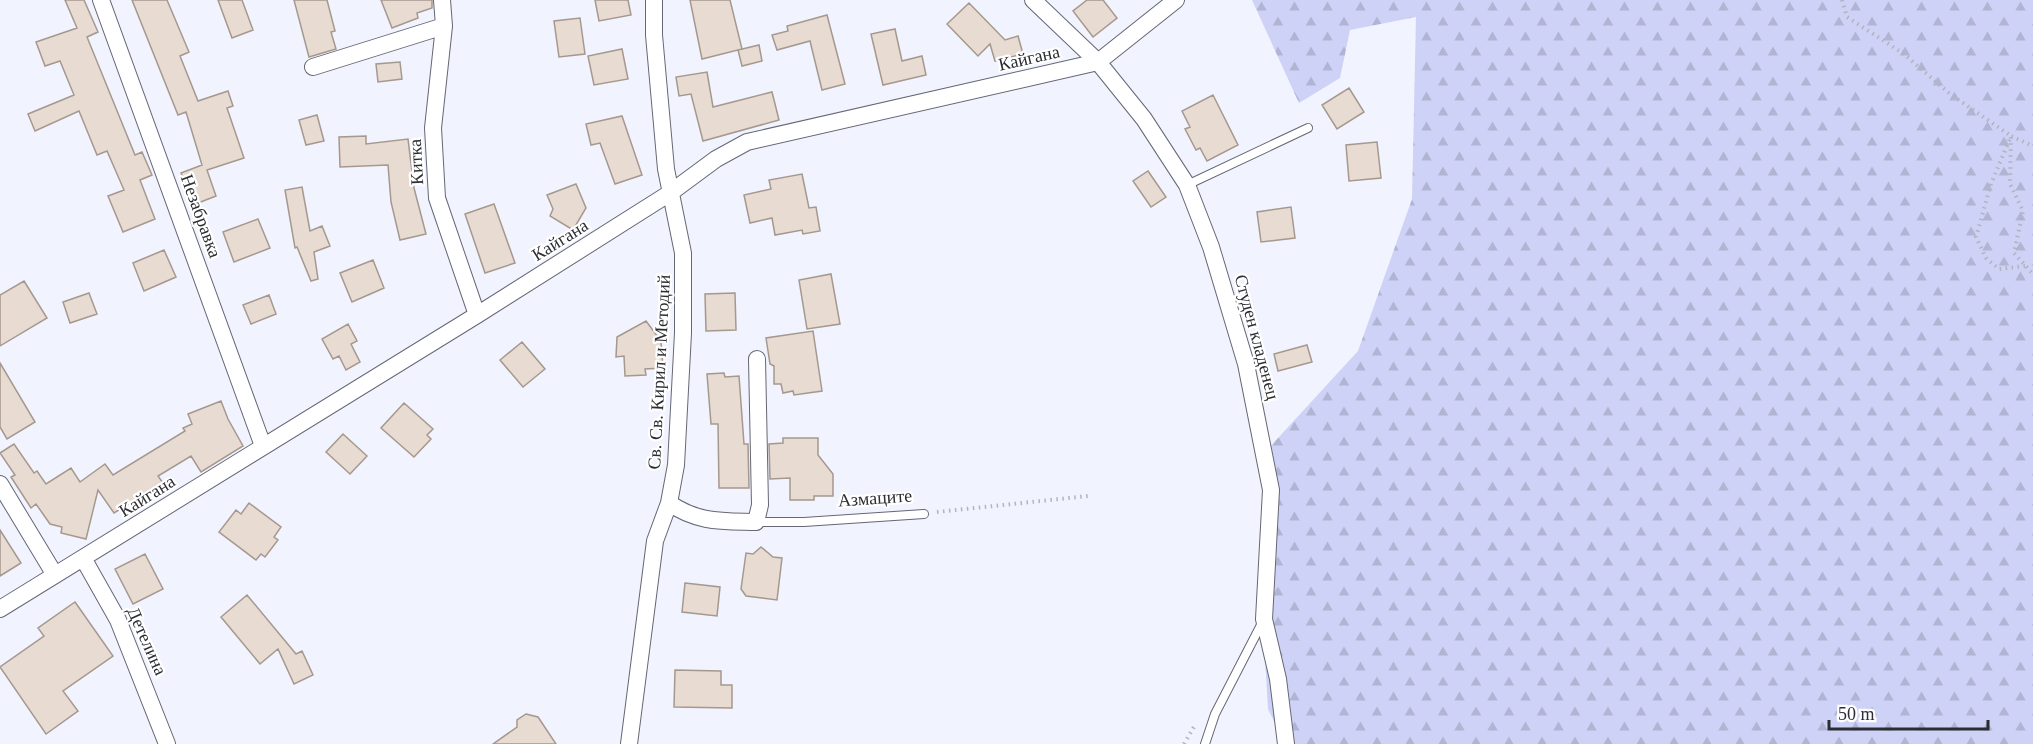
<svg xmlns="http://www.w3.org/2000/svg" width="2033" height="744" viewBox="0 0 2033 744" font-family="'Times New Roman',serif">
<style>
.forest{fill:url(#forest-firs)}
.building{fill:#e8dbd1;stroke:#a5988f;stroke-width:1.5}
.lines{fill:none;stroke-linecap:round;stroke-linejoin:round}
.lane-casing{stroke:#656774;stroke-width:10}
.street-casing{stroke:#656774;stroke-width:18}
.path{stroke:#b2b4bd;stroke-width:4;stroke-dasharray:1.5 4.5;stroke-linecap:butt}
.lane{stroke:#fff;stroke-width:8}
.street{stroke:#fff;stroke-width:16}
.labels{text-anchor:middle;stroke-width:4.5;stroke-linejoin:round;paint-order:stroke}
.street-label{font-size:18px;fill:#2c2d32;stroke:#fff}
</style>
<defs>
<pattern id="forest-firs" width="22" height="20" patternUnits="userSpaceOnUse" patternTransform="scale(1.5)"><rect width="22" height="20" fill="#ced2f6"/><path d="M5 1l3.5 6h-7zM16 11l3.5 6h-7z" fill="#b1b5d3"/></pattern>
</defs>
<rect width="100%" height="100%" fill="#f1f3fe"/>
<path class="forest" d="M 1252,0 L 2033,0 L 2033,744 L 1285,744 L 1268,709 L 1261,589 L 1267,450 L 1358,351 L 1412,199 L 1416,17 L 1350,30 L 1340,78 L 1299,103 Z"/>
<path class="building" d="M 65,0 L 84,0 L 98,32 L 87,37 L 135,155 L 142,152 L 152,175 L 140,180 L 155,219 L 123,232 L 108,196 L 124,190 L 107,151 L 97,155 L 79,111 L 35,131 L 28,114 L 74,95 L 60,61 L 45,66 L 36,42 L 77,28 Z
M 132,0 L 167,0 L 189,52 L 180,56 L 198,101 L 228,91 L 233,106 L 227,108 L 244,158 L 207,170 L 216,196 L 193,205 L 181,173 L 202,165 L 186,112 L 178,115 Z
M 218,0 L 242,0 L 253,30 L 232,38 Z
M 294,0 L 327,0 L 335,31 L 331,32 L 336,49 L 309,57 Z
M 381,0 L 432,0 L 432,8 L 417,13 L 418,18 L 392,28 Z
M 595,0 L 628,0 L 631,15 L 599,21 Z
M 690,0 L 730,0 L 742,49 L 702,59 Z
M 1087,0 L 1103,0 L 1117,18 L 1093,37 L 1073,11 Z
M 969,3 L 1005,40 L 1018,36 L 1023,54 L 995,61 L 990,44 L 978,56 L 947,24 Z
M 827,15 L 845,84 L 822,90 L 810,41 L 777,50 L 772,35 L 788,31 L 787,26 Z
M 580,18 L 585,54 L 559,57 L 554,21 Z
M 895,29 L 902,61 L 922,56 L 926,75 L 883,85 L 871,34 Z
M 759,45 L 762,61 L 742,66 L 738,50 Z
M 622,49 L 628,79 L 594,85 L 588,56 Z
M 400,62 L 402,79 L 378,82 L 376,64 Z
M 707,72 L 713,107 L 772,92 L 779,120 L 703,141 L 691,94 L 679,96 L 676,77 Z
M 1349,88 L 1364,112 L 1337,129 L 1322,105 Z
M 1213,95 L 1238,145 L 1207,161 L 1200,148 L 1196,150 L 1185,129 L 1190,127 L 1182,111 Z
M 317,115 L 324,141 L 306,145 L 299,120 Z
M 622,116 L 642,175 L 615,184 L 600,143 L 591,145 L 586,124 Z
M 366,136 L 366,144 L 408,139 L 414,188 L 426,234 L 400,240 L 391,202 L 388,165 L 340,167 L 339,137 Z
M 1377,142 L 1381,178 L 1349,181 L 1346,145 Z
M 1148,171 L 1166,197 L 1151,207 L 1133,181 Z
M 802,174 L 809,208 L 816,207 L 820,231 L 803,234 L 802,230 L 775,235 L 772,218 L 750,223 L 744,195 L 771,189 L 769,180 Z
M 576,184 L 586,208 L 573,230 L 550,216 L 553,209 L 547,195 Z
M 302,187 L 310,231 L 322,226 L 330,246 L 314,252 L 318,279 L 311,281 L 297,247 L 295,248 L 285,190 Z
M 494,204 L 515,263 L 485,273 L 465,214 Z
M 1291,207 L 1295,238 L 1261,242 L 1257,212 Z
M 258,219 L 270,248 L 234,262 L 223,232 Z
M 164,250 L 176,277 L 144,291 L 133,263 Z
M 373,260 L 384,288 L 352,302 L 340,273 Z
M 831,274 L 840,324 L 807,329 L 799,280 Z
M 24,281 L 47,318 L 0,346 L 0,295 Z
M 89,293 L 97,314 L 70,323 L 63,302 Z
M 735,293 L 736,330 L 706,331 L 705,294 Z
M 269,295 L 276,314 L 251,324 L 243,305 Z
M 646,321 L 661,341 L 663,368 L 645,369 L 646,375 L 625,376 L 624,356 L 616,357 L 617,337 Z
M 348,324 L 357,341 L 351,344 L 360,362 L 346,370 L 339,356 L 333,359 L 322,339 Z
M 813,331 L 822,391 L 794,395 L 793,391 L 783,393 L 781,384 L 774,384 L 774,366 L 770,364 L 766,338 Z
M 522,342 L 545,369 L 523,387 L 500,360 Z
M 1307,345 L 1312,362 L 1278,371 L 1274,354 Z
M 0,363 L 35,422 L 7,439 L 0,427 Z
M 724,373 L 725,377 L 739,376 L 744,444 L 748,444 L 749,488 L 719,488 L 718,424 L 711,424 L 707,374 Z
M 221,401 L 228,419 L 243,446 L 201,472 L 191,456 L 158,476 L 163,483 L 114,513 L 98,490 L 86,539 L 61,533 L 62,527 L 50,524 L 36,504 L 31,508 L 11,477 L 15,475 L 0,453 L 14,444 L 34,473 L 37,471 L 46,484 L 71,468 L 80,482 L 105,464 L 113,475 L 185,431 L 183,428 L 192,424 L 188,414 Z
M 404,403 L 433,429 L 427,435 L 431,439 L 414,457 L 381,428 Z
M 343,434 L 367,456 L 350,474 L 326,452 Z
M 783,438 L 818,438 L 818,455 L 833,474 L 833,496 L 814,496 L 814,500 L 790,500 L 790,478 L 770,479 L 769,444 L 783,443 Z
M 249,503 L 281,527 L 274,537 L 278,540 L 265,557 L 261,554 L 256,560 L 219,532 L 236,510 L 241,514 Z
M 0,530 L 21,563 L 0,576 Z
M 761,547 L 773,557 L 782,558 L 777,600 L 746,596 L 741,589 L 746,553 L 753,554 Z
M 145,554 L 163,589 L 133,604 L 115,569 Z
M 685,583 L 720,587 L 717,616 L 682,612 Z
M 247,595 L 296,654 L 302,651 L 313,675 L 294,684 L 278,649 L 260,664 L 221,617 Z
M 75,602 L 113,656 L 63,691 L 78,711 L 46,734 L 0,667 L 44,636 L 38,628 Z
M 675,670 L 721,671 L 721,685 L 732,685 L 732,708 L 674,707 Z
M 526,714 L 538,717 L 556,744 L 493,744 L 517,727 L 517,720 Z"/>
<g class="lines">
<defs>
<path id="lane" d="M 1187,185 L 1308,128
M 756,522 L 804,522 L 924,514
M 1205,744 L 1215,714 L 1264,619"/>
<path id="street" d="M 101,0 L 263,446
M 442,0 L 444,26 L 433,128 L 437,198 L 477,315
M 1033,0 L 1098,62 L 1144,119 L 1187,185 L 1211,247 L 1246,364 L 1271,490 L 1264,619 L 1278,679 L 1286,744
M 313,67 L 444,26
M 0,484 L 55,575
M 669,503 C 698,523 722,521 756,522 L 760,505 L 757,359
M 83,558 L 118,620 L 167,744
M 0,609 L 477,315 L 670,193 L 716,159 L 747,142 L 1098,62 L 1176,0
M 629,744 L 655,541 L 669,503 L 676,465 L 683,333 L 683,253 L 666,169 L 654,35 L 654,0"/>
</defs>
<use href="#lane" class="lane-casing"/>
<use href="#street" class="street-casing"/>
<path class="path" d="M 1842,0 L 1847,17 L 1904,54 L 1950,94 L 2011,136 L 2010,184 L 2023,211 L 2014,253 L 2033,274
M 2025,266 L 1999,269 L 1986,258 L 1976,237 L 1991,184 L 2011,136 L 2033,146
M 937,512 L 1088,496
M 1184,744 L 1195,725"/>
<use href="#lane" class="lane"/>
<use href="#street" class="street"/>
</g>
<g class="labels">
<g class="street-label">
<text transform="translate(1029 58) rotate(-13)" y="6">Кайгана</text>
<text transform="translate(416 162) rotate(-93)" y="6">Китка</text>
<text transform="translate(201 216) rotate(70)" y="6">Незабравка</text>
<text transform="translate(560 240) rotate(-32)" y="6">Кайгана</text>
<text transform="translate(1257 337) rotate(75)" y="6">Студен кладенец</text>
<text transform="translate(659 372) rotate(-87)" y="6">Св. Св. Кирил и Методий</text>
<text transform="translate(147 496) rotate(-32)" y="6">Кайгана</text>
<text transform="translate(875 498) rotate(-4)" y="6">Азмаците</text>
<text transform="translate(147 641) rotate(66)" y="6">Детелина</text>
</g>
</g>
<path d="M1829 720v9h159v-9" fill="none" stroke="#2c2d32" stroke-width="3"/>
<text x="1838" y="720" font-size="18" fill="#2c2d32" stroke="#ffffff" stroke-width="4.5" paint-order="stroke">50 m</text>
</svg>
